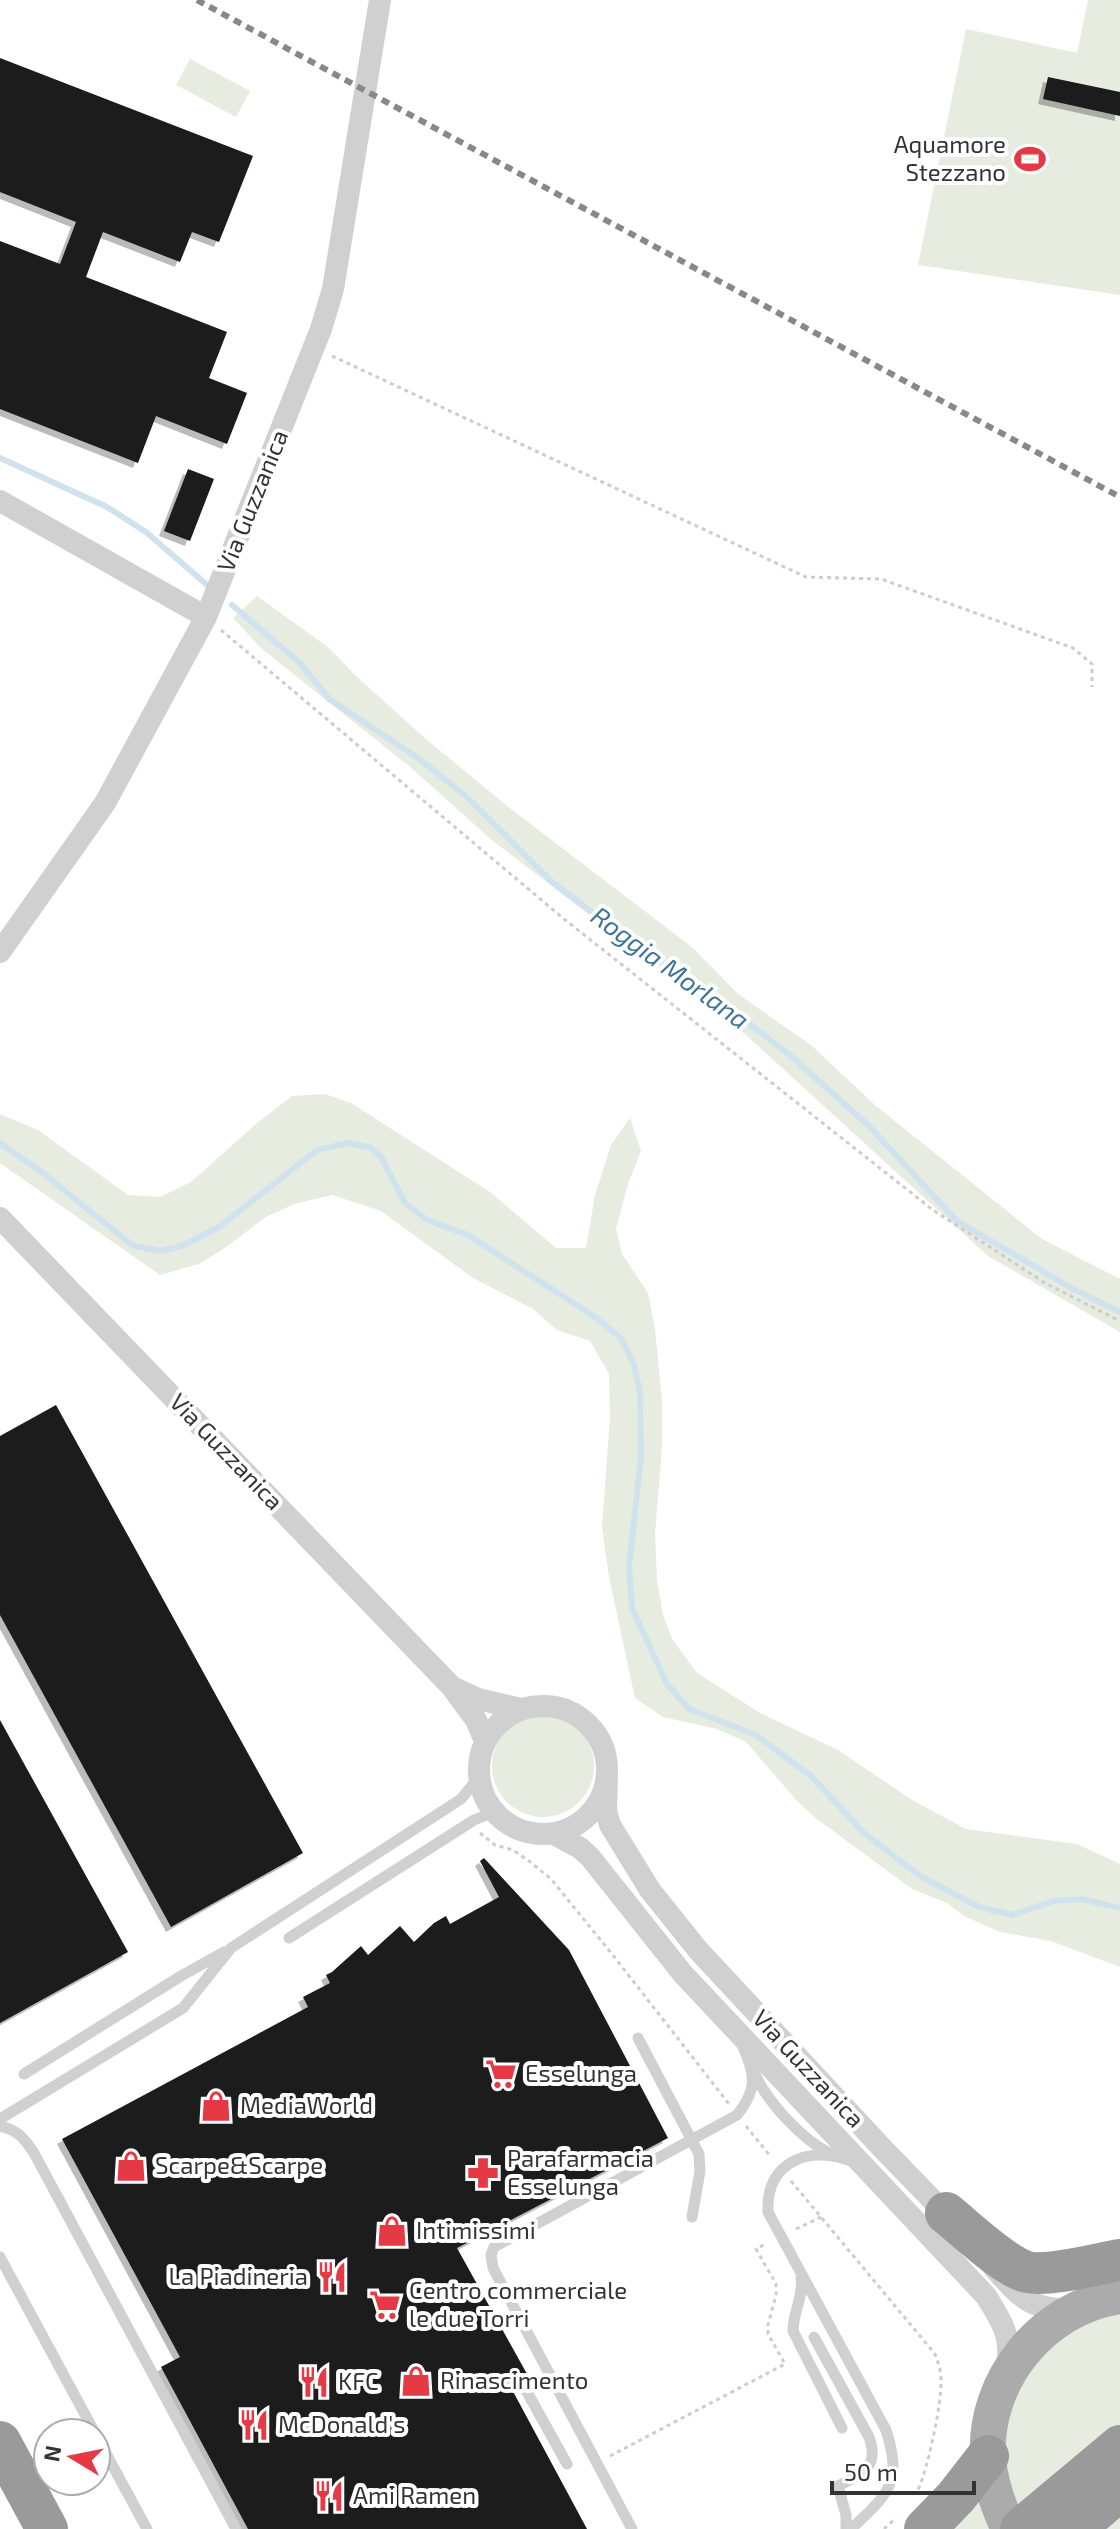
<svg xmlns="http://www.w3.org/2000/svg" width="1120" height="2529" viewBox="0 0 1120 2529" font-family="'Exo 2',sans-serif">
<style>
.green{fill:#e6ecdf}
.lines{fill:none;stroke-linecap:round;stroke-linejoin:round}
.stream{stroke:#cfe2ee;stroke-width:6}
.building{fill:#1a1a1a;filter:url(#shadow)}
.path{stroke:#cdcdcd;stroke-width:3;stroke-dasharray:4 4;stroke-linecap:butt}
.lane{stroke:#d0d0d0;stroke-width:11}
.street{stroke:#d0d0d0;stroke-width:22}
.primary{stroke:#ababab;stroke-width:36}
.highway{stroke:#9a9a9a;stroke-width:42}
.rail{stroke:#888;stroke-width:6;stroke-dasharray:8 6;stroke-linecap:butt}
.labels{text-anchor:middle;stroke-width:8;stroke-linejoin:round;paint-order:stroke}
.poi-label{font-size:24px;fill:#333;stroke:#fff;text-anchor:start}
.street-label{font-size:24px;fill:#333;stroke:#fff}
.water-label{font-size:26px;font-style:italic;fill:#3f7597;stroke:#fff}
</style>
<defs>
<filter id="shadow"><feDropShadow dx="-5" dy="5" stdDeviation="0" flood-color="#0004"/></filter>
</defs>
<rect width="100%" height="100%" fill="#fff"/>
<path class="green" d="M 1088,0 L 1120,0 L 1120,295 L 918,265 L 966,29 L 1077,53 Z
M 190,59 L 250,91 L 236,117 L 176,85 Z
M 257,596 L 329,648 L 357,677 L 427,740 L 507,806 L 693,948 L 738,994 L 812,1046 L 876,1106 L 1042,1239 L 1120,1279 L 1120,1332 L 988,1256 L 746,1035 L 493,841 L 409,766 L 262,649 L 233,618 Z
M 325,1094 L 351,1103 L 490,1192 L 556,1248 L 586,1248 L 595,1195 L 611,1145 L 630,1118 L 641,1151 L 628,1184 L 616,1229 L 622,1254 L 648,1293 L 655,1329 L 662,1401 L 662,1447 L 655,1534 L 657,1580 L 663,1615 L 672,1639 L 697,1673 L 760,1713 L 838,1750 L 912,1800 L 966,1829 L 1077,1844 L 1120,1864 L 1120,1967 L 1051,1941 L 1000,1932 L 964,1916 L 947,1903 L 912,1889 L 817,1819 L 798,1802 L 746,1742 L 717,1729 L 663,1717 L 635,1698 L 609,1577 L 602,1527 L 610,1417 L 609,1374 L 590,1341 L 557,1330 L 533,1309 L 473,1278 L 381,1211 L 332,1195 L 294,1204 L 264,1218 L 225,1248 L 199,1264 L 160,1275 L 0,1163 L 0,1114 L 38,1130 L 128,1195 L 160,1197 L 191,1182 L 257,1123 L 292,1096 Z
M492 1766a51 51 0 1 1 102 0a51 51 0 1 1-102 0Z
M 1120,2306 L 1120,2529 L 1021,2529 L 998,2458 L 1004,2414 L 1040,2348 Z
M 983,2470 L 1003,2529 L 932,2529 Z"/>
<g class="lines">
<path class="stream" d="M 0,458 L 107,507 L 146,532 L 206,584
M 232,605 L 300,663 L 329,699 L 418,758 L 467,797 L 551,881 L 638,947 L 715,997 L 791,1056 L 868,1125 L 957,1221 L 1073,1289 L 1120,1312
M 0,1143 L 43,1173 L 132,1245 L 160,1251 L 182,1246 L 219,1227 L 317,1150 L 349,1143 L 371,1148 L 381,1157 L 405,1203 L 427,1220 L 468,1235 L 595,1317 L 621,1338 L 634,1365 L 640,1393 L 641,1456 L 629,1567 L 632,1608 L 667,1684 L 689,1709 L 756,1735 L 811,1776 L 863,1832 L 920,1876 L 979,1907 L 1012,1915 L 1054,1901 L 1082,1899 L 1120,1908"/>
</g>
<path class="building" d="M 0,58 L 253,156 L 219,242 L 192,232 L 180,262 L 103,232 L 86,277 L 227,332 L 209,378 L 247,393 L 227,444 L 156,416 L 138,463 L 0,409 L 0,241 L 60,264 L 76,222 L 0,192 Z
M 1048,77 L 1120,92 L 1120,116 L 1043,99 Z
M 188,469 L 214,479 L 190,541 L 164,531 Z
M 56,1405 L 303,1853 L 171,1927 L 0,1615 L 0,1436 Z
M 0,1720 L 128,1952 L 0,2023 Z
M 484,1858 L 569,1950 L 668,2138 L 457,2248 L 527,2374 L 519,2375 L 509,2384 L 587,2529 L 248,2529 L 161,2367 L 180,2357 L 62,2139 L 308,2007 L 303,1997 L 330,1983 L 326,1975 L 332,1972 L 361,1946 L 368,1955 L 400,1926 L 414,1942 L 434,1923 L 446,1916 L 450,1924 L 499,1897 L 480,1861 Z"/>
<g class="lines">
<path class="path" d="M 332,356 L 806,577 L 881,579 L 1073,648 L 1092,664 L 1092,687
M 221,630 L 564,919 L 933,1210 L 1045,1283 L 1120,1321
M 480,1833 L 495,1845 L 513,1850 L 529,1861 L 551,1879 L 612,1954 L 729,2104
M 746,2126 L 771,2157
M 791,2181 L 935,2354 C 938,2362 941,2370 941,2379 C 942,2403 928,2468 918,2490
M 796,2229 L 821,2217
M 610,2456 L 785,2364 L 768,2334 L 768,2325 L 776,2295 L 776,2284 L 756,2249 L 767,2243
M 884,2529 L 896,2518"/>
<path class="lane" d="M 289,1938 L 474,1820 L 494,1812
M 638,2038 L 699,2154 L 700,2171 L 692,2217
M 24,2074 L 181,1976 L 224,1952
M 755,2074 C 767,2102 802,2139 829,2153
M 0,2119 L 183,2008 L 231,1948 L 461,1799 L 479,1777
M 0,2126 C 18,2130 24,2138 34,2153 L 236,2529
M 0,2257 L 95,2433
M 801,2277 C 804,2296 793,2312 793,2331 L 842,2428
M 814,2337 L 869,2437 C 880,2468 862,2473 838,2486 L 846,2515 L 846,2529
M 522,2383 L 567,2464
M 96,2435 L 147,2529
M 632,2529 L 493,2268 L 491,2255 L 494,2247 L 737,2115 C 757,2090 756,2076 743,2047
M 851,2529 C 888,2494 903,2483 886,2430 L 768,2212 C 765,2161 811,2144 853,2162"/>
<path class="street" d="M 0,501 L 206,617
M 0,952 L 105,803 L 206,617 L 321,329 L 333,289 L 380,0
M 0,1218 L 451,1686 L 476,1720 L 485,1741
M 454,1688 L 478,1699 L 521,1709
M479 1770a64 64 0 1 1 128 0a64 64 0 1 1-128 0Z
M 607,1774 L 606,1811 L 610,1825 L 650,1890 L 698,1950 L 883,2149 L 950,2218
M 554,1834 L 580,1848 L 590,1857 L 683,1974 L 986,2296 C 1003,2323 1012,2337 1007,2370
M 994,2268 C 1022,2299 1029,2309 1072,2310"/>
<path class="primary" d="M 1009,2529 C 998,2506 990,2484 988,2458 C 983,2380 1043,2307 1120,2296"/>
<path class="highway" d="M 946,2213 C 966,2229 1004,2266 1027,2272 C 1048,2277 1097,2264 1120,2260
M 0,2442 L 47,2529
M 925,2529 L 956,2497 L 988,2456
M 1021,2529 L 1120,2446
M 1074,2529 L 1120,2490"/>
<path class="rail" d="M 197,0 L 1120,497"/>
</g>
<defs>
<symbol id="stadium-bare" viewBox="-9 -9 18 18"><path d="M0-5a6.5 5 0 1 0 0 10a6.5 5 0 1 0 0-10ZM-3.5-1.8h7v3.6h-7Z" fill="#e63946" stroke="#fff" stroke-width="2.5" paint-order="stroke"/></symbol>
<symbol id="supermarket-bare" viewBox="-9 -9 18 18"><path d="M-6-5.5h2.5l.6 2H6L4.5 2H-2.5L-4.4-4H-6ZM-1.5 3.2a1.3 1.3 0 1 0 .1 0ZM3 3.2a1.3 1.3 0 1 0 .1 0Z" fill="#e63946" stroke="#fff" stroke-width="2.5" paint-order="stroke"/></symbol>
<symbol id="shop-bare" viewBox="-9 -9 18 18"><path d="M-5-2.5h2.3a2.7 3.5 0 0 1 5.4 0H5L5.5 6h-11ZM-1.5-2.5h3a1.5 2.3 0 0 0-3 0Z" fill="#e63946" stroke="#fff" stroke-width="2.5" paint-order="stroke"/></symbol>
<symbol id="pharmacy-bare" viewBox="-9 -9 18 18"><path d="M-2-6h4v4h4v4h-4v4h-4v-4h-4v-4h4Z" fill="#e63946" stroke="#fff" stroke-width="2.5" paint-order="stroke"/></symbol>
<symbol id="restaurant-bare" viewBox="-9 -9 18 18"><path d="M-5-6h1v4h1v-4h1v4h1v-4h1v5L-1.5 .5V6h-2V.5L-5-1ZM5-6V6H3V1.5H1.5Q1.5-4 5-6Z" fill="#e63946" stroke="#fff" stroke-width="2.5" paint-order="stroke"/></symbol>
</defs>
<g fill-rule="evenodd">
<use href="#stadium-bare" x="1008" y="137" width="44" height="44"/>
<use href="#supermarket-bare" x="479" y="2052" width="44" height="44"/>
<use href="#shop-bare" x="194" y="2084" width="44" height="44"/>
<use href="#shop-bare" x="109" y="2144" width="44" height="44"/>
<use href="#pharmacy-bare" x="461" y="2151" width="44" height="44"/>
<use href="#shop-bare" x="370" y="2209" width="44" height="44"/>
<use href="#restaurant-bare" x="310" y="2255" width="44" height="44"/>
<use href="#supermarket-bare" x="363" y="2283" width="44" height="44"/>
<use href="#shop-bare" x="394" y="2359" width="44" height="44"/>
<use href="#restaurant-bare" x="292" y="2360" width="44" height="44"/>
<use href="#restaurant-bare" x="232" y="2403" width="44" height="44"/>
<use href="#restaurant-bare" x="307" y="2474" width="44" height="44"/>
</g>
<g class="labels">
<g class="poi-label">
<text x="1006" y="153" text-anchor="end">Aquamore<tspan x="1006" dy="28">Stezzano</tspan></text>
<text x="525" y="2082">Esselunga</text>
<text x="240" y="2114">MediaWorld</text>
<text x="507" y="2167">Parafarmacia<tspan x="507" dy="28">Esselunga</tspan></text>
<text x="155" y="2174">Scarpe&amp;Scarpe</text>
<text x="416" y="2239">Intimissimi</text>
<text x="308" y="2285" text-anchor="end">La Piadineria</text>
<text x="409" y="2299">Centro commerciale<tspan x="409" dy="28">le due Torri</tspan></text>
<text x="440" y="2389">Rinascimento</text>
<text x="338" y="2390">KFC</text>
<text x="278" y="2433">McDonald's</text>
<text x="353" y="2504">Ami Ramen</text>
</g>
<g class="street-label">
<text transform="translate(253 501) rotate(-68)" y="8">Via Guzzanica</text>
<text transform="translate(226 1452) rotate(46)" y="8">Via Guzzanica</text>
<text transform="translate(808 2069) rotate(47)" y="8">Via Guzzanica</text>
</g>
<g class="water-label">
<text transform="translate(670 968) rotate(36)" y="9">Roggia Morlana</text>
</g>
</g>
<g transform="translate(72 2457) rotate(280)"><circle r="38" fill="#ffffff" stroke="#adadad" stroke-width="2"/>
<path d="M0-6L14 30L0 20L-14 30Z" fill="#e63946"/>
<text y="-12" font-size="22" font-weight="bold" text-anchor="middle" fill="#333333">N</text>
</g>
<path d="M832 2481v12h142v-12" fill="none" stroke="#333333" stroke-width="4"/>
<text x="844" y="2481" font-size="24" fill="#333333" stroke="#ffffff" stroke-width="6" paint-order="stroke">50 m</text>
</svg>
